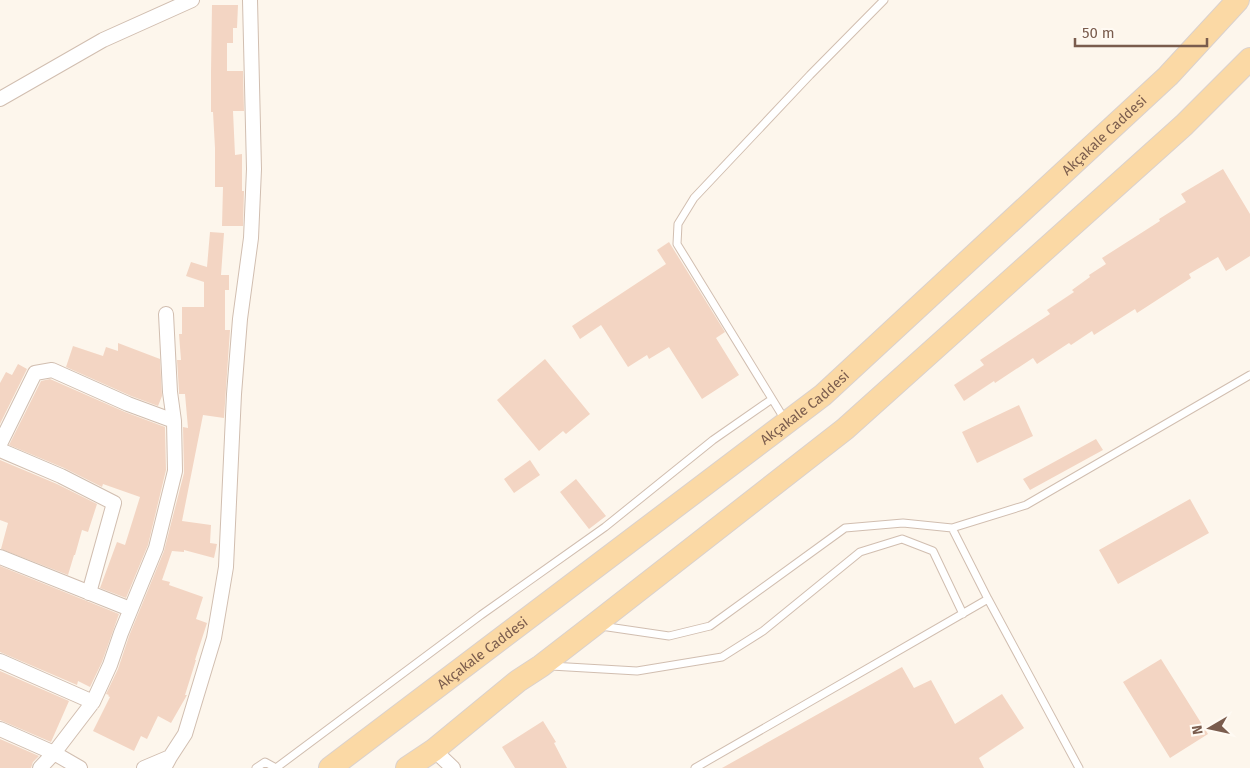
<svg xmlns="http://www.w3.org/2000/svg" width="1250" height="768" viewBox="0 0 1250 768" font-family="'Fira Sans',sans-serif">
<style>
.building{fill:#f3d5c3}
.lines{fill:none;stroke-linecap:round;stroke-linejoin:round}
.lane-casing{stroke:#d1beb0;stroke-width:9}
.street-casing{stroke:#d1beb0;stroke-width:16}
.primary-casing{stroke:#dad1cd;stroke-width:24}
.lane{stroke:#fff;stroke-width:7}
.street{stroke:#fff;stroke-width:14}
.primary{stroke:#fbd9a5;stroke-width:22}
.labels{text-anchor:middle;stroke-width:4;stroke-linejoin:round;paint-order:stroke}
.street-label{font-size:14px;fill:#7a5c4d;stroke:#fffaf3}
</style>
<rect width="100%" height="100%" fill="#fdf6ec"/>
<path class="building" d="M 212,5 L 238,5 L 237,28 L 233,28 L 233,43 L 227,43 L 227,71 L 243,71 L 244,111 L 233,111 L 235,155 L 242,154 L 242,191 L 244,191 L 243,226 L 222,226 L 223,187 L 215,187 L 215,148 L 213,112 L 211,112 L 211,72 Z
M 1223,169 L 1250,214 L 1250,256 L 1226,271 L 1218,257 L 1189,274 L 1191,278 L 1137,313 L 1135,309 L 1094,335 L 1092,331 L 1071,345 L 1069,343 L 1037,364 L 1033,358 L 995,383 L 994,381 L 964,401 L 954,385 L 984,365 L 980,360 L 1050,314 L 1047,310 L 1074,292 L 1072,290 L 1090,277 L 1089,275 L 1106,264 L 1102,258 L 1160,221 L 1159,219 L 1186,202 L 1181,194 Z
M 210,232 L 224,233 L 221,275 L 229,275 L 229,290 L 225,290 L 225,330 L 230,330 L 224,418 L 203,415 L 182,521 L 211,525 L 210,543 L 217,544 L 214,558 L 184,550 L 184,552 L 172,551 L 162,580 L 170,582 L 169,585 L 203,597 L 196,619 L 207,623 L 195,660 L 196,660 L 185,695 L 187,695 L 171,723 L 158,716 L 147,739 L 141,736 L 134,751 L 93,731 L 110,697 L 108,696 L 109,695 L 106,694 L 118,669 L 129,636 L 164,551 L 184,473 L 183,427 L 188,428 L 185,394 L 179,394 L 179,391 L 177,360 L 181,360 L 179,334 L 182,334 L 182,307 L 204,307 L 204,282 L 186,276 L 191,262 L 207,267 Z
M 669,242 L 725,332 L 716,338 L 739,375 L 702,399 L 669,347 L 649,359 L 647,355 L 628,367 L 601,325 L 580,339 L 572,326 L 666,264 L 657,250 Z
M 118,343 L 160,359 L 162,396 L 158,406 L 131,396 L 66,367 L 73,346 L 103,356 L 106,347 L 118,351 Z
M 545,359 L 590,414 L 566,434 L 563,431 L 539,451 L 497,400 Z
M 18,364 L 27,369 L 0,424 L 0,383 L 6,372 L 12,375 Z
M 50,379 L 125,412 L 165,427 L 166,470 L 148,545 L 126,598 L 100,588 L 117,542 L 125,545 L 140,497 L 103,484 L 102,487 L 64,468 L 9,445 L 41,381 Z
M 1019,405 L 1033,436 L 977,463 L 962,432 Z
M 1096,439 L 1103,450 L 1030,490 L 1023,479 Z
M 0,460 L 57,484 L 97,504 L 88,532 L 82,530 L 75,555 L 74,555 L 68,575 L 1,549 L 8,523 L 0,520 Z
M 530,460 L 540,475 L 514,493 L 504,479 Z
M 576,479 L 606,516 L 589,529 L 560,492 Z
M 1190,499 L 1209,533 L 1118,584 L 1099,550 Z
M 0,566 L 119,614 L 102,662 L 90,687 L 78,681 L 77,685 L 0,652 Z
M 1161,659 L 1208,734 L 1170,758 L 1123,682 Z
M 902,667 L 914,688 L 931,680 L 955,724 L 1002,694 L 1024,728 L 979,758 L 984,768 L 722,768 Z
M 0,671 L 69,701 L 51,742 L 0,720 Z
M 543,721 L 556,742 L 554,743 L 567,768 L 515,768 L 502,747 Z
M 0,739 L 39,756 L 33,762 L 31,768 L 0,768 Z"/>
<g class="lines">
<defs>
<path id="lane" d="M 785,420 L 677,244 L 678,224 L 694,198 L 810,75 L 884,0
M 952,528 L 1026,505 L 1250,375
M 601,626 L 669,636 L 710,626 L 845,528 L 903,523 L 952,528 L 988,599 L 1079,768
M 551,666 L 637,671 L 722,657 L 763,631 L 860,552 L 902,539 L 933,551 L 963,614
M 256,768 L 265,762 L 276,768 L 481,615 L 605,527 L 713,440 L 772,399
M 695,768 L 988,599"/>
<path id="street" d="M 0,99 L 103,40 L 192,0
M 0,444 L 35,373 L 52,370 L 128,404 L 174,421
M 0,450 L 61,476 L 114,503 L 89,593
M 0,557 L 130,609
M 0,661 L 93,702
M 0,729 L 54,753 L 80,768
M 434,750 L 453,768
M 40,768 L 54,753 L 93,702 L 110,665 L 121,633 L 156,548 L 175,471 L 174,421 L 170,392 L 166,314
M 144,768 L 170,757
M 164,768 L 170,757 L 185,734 L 214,638 L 226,567 L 234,394 L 240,319 L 251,238 L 254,169 L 250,0"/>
<g id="primary">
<path id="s1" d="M 330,768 L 823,395 L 1168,76 L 1238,0"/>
<path d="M 407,768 L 434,750 L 518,681 L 541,666 L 594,625 L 845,429 L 1184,125 L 1250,59"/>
</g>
</defs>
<use href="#lane" class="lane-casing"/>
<use href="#street" class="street-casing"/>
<use href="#primary" class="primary-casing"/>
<use href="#lane" class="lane"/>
<use href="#street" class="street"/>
<use href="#primary" class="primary"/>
</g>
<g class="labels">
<g class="street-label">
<text dy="5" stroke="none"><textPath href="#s1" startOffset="1001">Akçakale Caddesi</textPath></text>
<text dy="5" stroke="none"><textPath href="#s1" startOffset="596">Akçakale Caddesi</textPath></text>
<text dy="5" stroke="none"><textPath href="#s1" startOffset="191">Akçakale Caddesi</textPath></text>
</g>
</g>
<g transform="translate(1210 728) rotate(261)" stroke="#fffaf3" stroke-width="4" paint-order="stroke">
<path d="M0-4L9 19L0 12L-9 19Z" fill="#7a5c4d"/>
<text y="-8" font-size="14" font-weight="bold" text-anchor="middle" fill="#7a5c4d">N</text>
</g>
<path d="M1075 38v8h132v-8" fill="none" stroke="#7a5c4d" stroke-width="2.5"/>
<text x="1082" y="38" font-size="15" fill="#7a5c4d" stroke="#fffaf3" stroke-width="4" paint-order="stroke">50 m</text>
</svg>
